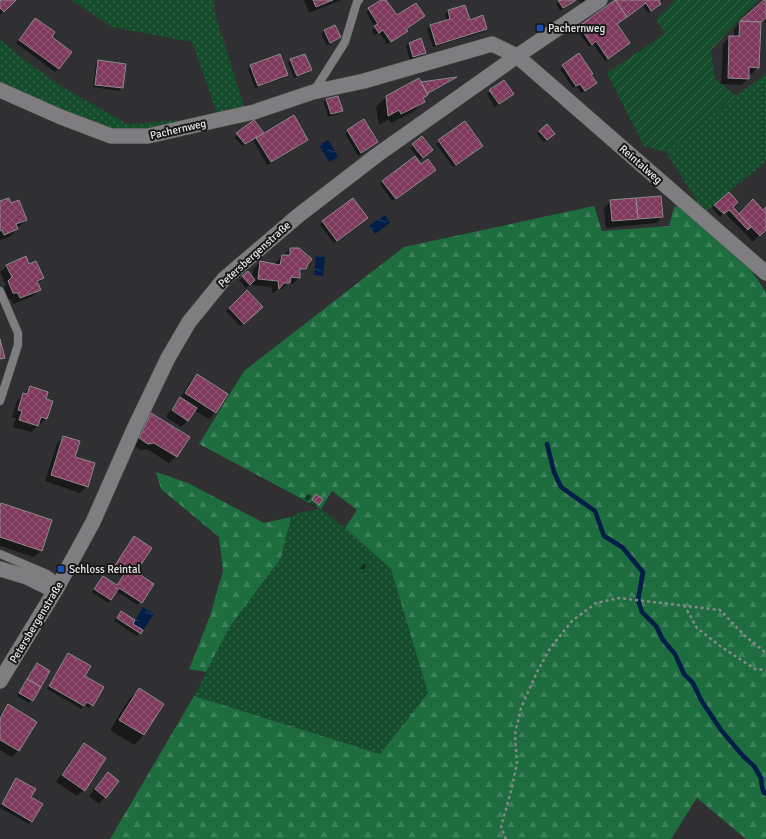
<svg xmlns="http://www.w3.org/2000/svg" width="766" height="839" viewBox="0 0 766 839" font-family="Signika,sans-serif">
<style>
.grass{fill:url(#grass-dots)}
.forest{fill:url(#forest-firs)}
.garden{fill:url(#garden-furrows)}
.water{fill:url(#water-ripples)}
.shadow{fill:#0007}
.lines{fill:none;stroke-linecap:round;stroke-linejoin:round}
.stream{stroke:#021d47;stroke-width:4.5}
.building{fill:url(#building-cross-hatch);stroke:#8d8a8b}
.service-casing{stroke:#4e4d4f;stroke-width:9}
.minor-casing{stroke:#4e4d4f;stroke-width:16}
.path{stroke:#888788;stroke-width:2.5;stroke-dasharray:3 3;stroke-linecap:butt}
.service{stroke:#7e7d7f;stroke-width:8}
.minor{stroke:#7e7d7f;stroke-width:15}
.transit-dot{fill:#1a4fb4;stroke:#181718;stroke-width:1.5}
.labels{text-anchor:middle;stroke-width:4;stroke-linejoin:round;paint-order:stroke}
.poi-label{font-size:11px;fill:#e9e8e9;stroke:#181718;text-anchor:start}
.street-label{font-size:11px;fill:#e9e8e9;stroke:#181718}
</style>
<defs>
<pattern id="grass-dots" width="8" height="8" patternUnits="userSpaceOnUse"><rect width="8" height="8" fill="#154d2c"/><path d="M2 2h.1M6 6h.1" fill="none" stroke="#37674b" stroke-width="1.8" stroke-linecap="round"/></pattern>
<pattern id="forest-firs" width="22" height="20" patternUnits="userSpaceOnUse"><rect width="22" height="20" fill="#1d6d3f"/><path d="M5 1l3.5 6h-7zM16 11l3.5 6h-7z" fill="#3e825b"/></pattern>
<pattern id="garden-furrows" width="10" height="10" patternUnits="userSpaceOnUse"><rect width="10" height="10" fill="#154d2c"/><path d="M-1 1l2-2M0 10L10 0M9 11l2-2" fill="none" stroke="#37674b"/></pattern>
<pattern id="water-ripples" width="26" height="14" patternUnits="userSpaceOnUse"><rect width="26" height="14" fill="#021d47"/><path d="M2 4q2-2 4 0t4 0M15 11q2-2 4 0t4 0" fill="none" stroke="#273e62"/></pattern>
<pattern id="building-cross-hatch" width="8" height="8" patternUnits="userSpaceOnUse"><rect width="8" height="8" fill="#7e395d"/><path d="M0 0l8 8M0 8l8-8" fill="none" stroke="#905674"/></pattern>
</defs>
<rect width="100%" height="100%" fill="#302f31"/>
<path class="grass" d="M 72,0 L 214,0 L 214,11 L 244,106 L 222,119 L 111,136 L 0,90 L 0,39 L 14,52 L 62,87 L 127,124 L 195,119 L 217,113 L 192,42 L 112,27 Z
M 766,74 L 766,161 L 704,213 L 666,152 L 736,96 Z
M 321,509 L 345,528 L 391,569 L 428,693 L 380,754 L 194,696 L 231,625 L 281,558 L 291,517 L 302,512 Z"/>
<path class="forest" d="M 698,203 L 704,213 L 746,263 L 766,292 L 766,839 L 746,839 L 697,798 L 671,839 L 110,839 L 194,696 L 380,754 L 428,693 L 391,569 L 345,528 L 357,510 L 332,491 L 321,509 L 199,444 L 244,371 L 404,247 L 594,206 L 602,231 L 669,226 L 674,207 Z
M 156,472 L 188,483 L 264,523 L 291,517 L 281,558 L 231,625 L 206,672 L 189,669 L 210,616 L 223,571 L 219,537 L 161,489 Z"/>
<path class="garden" d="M 675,0 L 758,0 L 738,21 L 711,50 L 715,79 L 736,96 L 666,152 L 644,146 L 607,73 L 665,34 L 656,20 Z"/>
<path class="water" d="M 328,140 L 338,157 L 329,162 L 319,145 Z
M 385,215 L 390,223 L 375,234 L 369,226 Z
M 316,256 L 325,257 L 323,276 L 314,275 Z
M 143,607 L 154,614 L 143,630 L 133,624 Z"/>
<path class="shadow" d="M 0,0 L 15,0 L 0,15 Z
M 304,0 L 341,0 L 309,13 Z
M 382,0 L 385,0 L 396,17 L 424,16 L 421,19 L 405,29 L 406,31 L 403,34 L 387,44 L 379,32 L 375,35 L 372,30 L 375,27 L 366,12 Z
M 561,0 L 574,0 L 574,1 L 560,11 L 556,4 Z
M 578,0 L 585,0 L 581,3 Z
M 617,0 L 657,0 L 657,6 L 648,13 L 643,6 L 616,24 L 626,46 L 605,61 L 593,44 L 589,47 L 577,30 Z
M 765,0 L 766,23 L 763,20 L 760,22 L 758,67 L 752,74 L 748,74 L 748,79 L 741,85 L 721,84 L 723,43 L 730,37 L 734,37 L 734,29 Z
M 448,11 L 469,21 L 486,29 L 483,32 L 433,47 L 427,29 L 430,26 L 447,21 L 445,14 Z
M 35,19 L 50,37 L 71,52 L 55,72 L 16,43 Z
M 334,26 L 340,37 L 337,40 L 327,45 L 321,34 L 324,31 Z
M 409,43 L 425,53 L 422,56 L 410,60 L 406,46 Z
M 579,55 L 590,75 L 593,86 L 581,93 L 576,86 L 573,88 L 560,69 Z
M 291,60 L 311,70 L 308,73 L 294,78 L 288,63 Z
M 99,61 L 122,88 L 119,91 L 93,87 L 96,64 Z
M 251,66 L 287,74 L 284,78 L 255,88 L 248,69 Z
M 454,79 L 427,95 L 422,99 L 423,102 L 413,112 L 391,123 L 389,119 L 379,125 L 376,107 L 386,97 L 421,83 Z
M 504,81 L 509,97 L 495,107 L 487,94 Z
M 327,100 L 342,111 L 339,114 L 328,117 L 324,102 Z
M 254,122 L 263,135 L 307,140 L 304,143 L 267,165 L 253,140 L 242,146 L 234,137 Z
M 464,123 L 478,149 L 453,167 L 436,144 Z
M 348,131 L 377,142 L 374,145 L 358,156 L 345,134 Z
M 540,131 L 553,134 L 544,142 L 537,134 Z
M 421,138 L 428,153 L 420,160 L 410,148 Z
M 421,165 L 431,172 L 392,201 L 380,184 L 383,182 Z
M 611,201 L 662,217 L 656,223 L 606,228 L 604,208 Z
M 0,202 L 11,204 L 26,219 L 20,226 L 16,227 L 17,229 L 11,236 L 0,240 Z
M 715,205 L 731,207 L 739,215 L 763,211 L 766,209 L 766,228 L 753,242 L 725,213 L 720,217 L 712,208 Z
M 367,218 L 334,243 L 320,225 L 323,222 Z
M 290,249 L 305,268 L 299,274 L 299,278 L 293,284 L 288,283 L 282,289 L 278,289 L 273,294 L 271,287 L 252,285 L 252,283 L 246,288 L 239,280 L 248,273 L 252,278 L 253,269 L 260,262 L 275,265 L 275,263 Z
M 29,265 L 43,278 L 37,284 L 39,289 L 33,296 L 13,304 L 11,299 L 7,299 L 2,289 L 6,285 L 0,272 L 7,266 Z
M 247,292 L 261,307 L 240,326 L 226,311 Z
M 197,375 L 215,412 L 209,419 L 194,410 L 188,420 L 181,427 L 166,417 L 174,405 L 179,400 L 190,382 Z
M 30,387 L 44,399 L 46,418 L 40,425 L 38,424 L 37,426 L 31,432 L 13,427 L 16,418 L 12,417 L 17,401 Z
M 152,414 L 188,437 L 176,457 L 169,463 L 147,449 L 141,450 L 133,445 L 145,421 Z
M 63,437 L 87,486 L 80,493 L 45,481 L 57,444 Z
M 308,494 L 312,496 L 308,501 L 304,499 Z
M 316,496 L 321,499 L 315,507 L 310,504 L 313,498 Z
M 1,504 L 51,521 L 41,551 L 34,557 L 0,546 L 0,505 Z
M 132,540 L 135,572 L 153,584 L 138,605 L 116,591 L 108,603 L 92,592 L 103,577 L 116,586 L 122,577 L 112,570 Z
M 364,564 L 367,565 L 363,570 L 360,568 Z
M 121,613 L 140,633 L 137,636 L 114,621 L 116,619 L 131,628 L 131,626 L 117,617 Z
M 65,658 L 84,676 L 103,687 L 92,705 L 89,708 L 84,705 L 81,709 L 47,689 Z
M 37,664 L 32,700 L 29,703 L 17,696 L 34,667 Z
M 139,689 L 144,735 L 134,745 L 110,730 L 129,699 Z
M 8,706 L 36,722 L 18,751 L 12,757 L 0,750 L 0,715 Z
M 84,744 L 84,790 L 77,796 L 56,782 L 77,751 Z
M 108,774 L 105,797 L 99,804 L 89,796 L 101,780 Z
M 14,783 L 30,797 L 32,821 L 29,824 L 0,808 L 0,806 Z"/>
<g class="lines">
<path class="stream" d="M 547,444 L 554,472 L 561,487 L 595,511 L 604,536 L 622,547 L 643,572 L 638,600 L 642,612 L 656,626 L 663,640 L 675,654 L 684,674 L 693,683 L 701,700 L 721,730 L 743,756 L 754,766 L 761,778 L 762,787 L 764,793 L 766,794"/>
</g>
<path class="building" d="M 0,0 L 16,0 L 4,12 L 0,8 Z
M 313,0 L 333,0 L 316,7 Z
M 381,0 L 386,0 L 397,15 L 416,3 L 425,16 L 406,29 L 408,31 L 391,42 L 383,30 L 379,33 L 374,26 L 378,24 L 368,8 Z
M 558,0 L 575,0 L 575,1 L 563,8 Z
M 615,0 L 659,0 L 661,4 L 651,11 L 646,3 L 627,17 Z
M 615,0 L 627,17 L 617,24 L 630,43 L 608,59 L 596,41 L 592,45 L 579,26 Z
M 764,0 L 766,0 L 766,18 L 761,22 L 740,21 Z
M 465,5 L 470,20 L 483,15 L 487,29 L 436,45 L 430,25 L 450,19 L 448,10 Z
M 35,18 L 55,32 L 52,37 L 72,52 L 59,69 L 19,40 Z
M 740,21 L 761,22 L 759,68 L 749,67 L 749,79 L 728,78 L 729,36 L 739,36 Z
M 335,25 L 341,37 L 330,43 L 324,30 Z
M 421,38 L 426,53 L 413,57 L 409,43 Z
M 579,53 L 593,74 L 591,75 L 597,83 L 585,91 L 580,84 L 576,86 L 562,65 Z
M 280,54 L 288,75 L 258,86 L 250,65 Z
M 305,54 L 312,70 L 297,76 L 290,59 Z
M 98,60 L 126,64 L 123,88 L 95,85 Z
M 457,77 L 427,94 L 421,82 Z
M 419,78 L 428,95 L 423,98 L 425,102 L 401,114 L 399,110 L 388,116 L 386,96 Z
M 504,80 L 514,94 L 499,104 L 489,90 Z
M 338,96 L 343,111 L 331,114 L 326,99 Z
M 294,115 L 308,140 L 271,162 L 256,138 Z
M 364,119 L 378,142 L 361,153 L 347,130 Z
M 254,120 L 264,133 L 245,144 L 236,133 Z
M 465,121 L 483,146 L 456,165 L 438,140 Z
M 547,124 L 555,134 L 547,140 L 539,131 Z
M 422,136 L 433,150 L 423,158 L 412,144 Z
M 415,156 L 421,164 L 428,159 L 436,170 L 396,199 L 382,181 Z
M 729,192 L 738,202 L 733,207 L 751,227 L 748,230 L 729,210 L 724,214 L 714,205 Z
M 661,196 L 663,217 L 638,219 L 636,198 Z
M 9,198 L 11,203 L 19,200 L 27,220 L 16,224 L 18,229 L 4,235 L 2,230 L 0,231 L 0,201 Z
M 353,198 L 368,218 L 337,241 L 322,221 Z
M 636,198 L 638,219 L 612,221 L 610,200 Z
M 753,199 L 763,210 L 766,207 L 766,230 L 760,236 L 739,214 Z
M 290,248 L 299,248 L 312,259 L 308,264 L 306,269 L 300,269 L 300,278 L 291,277 L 290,283 L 284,283 L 279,289 L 278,281 L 258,279 L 260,261 L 280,265 L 282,255 L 290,255 Z
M 26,256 L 29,264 L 36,261 L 44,278 L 37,281 L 41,290 L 20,298 L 18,293 L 13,293 L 8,281 L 12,277 L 6,265 Z
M 248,271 L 255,280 L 250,285 L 242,276 Z
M 247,290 L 263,307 L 244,324 L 229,308 Z
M 0,339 L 5,358 L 0,359 Z
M 197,374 L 228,394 L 216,413 L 185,393 Z
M 30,386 L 48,392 L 46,399 L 53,401 L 47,419 L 41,417 L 38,426 L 19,420 L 22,411 L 18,410 L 23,393 L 27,394 Z
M 180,397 L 197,408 L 188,421 L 172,410 Z
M 151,413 L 190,437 L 177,457 L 154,443 L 148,444 L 139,438 Z
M 63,436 L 80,441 L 75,457 L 95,463 L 88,487 L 51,475 Z
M 315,494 L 323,499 L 319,505 L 312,500 Z
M 1,503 L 52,520 L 42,551 L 0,537 L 0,506 Z
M 134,536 L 152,548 L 136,572 L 154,584 L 142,603 L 119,588 L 111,600 L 94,589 L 103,576 L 117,585 L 125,573 L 114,567 Z
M 121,611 L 135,620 L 133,624 L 143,630 L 141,634 L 117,618 Z
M 68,653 L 91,666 L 85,676 L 104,687 L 93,706 L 87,702 L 84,706 L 49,686 Z
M 37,663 L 50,671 L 41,687 L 27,679 Z
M 27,679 L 41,687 L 33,701 L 19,693 Z
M 139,688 L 164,704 L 144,735 L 119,720 Z
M 8,704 L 37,722 L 19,751 L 0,740 L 0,718 Z
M 84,743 L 106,758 L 85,791 L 62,775 Z
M 108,772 L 119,781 L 106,798 L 95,789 Z
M 16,778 L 36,789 L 31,797 L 43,804 L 32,822 L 2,804 Z"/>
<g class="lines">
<defs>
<path id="service" d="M 314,91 L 345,42 L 357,2 L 359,0
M 0,291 L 18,333 L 18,345 L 0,401
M 0,554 L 47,574 L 60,583"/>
<path id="minor" d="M 0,90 L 61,117 L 111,136 L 148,136 L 222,119 L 254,112 L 313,92 L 364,81 L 492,44 L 517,56 L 766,273
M 0,569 L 27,577 L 55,591
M 0,681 L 58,586 L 93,522 L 134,429 L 168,358 L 189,322 L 224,279 L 299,215 L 377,155 L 517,56 L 600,0"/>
</defs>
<use href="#service" class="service-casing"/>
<use href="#minor" class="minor-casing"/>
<path class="path" d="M 684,605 L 697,628 L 720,646 L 755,669 L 766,670
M 506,839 L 501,827 L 511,791 L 517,763 L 515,734 L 521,708 L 537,672 L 551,647 L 572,621 L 596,603 L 619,598 L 720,610 L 745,636 L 766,653"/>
<use href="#service" class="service"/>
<use href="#minor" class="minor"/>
</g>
<g class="transit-dot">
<rect x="536" y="24" width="8" height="8" rx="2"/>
<rect x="57" y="565" width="8" height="8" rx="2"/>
</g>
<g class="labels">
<g class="poi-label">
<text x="548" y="32">Pachernweg</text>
<text x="69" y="573">Schloss Reintal</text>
</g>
<g class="street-label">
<text transform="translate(178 129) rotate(-13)" y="4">Pachernweg</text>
<text transform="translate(641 164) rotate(41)" y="4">Reintalweg</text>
<text transform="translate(254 254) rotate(-42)" y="4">Petersbergenstraße</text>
<text transform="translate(36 622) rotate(-59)" y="4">Petersbergenstraße</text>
</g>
</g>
</svg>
